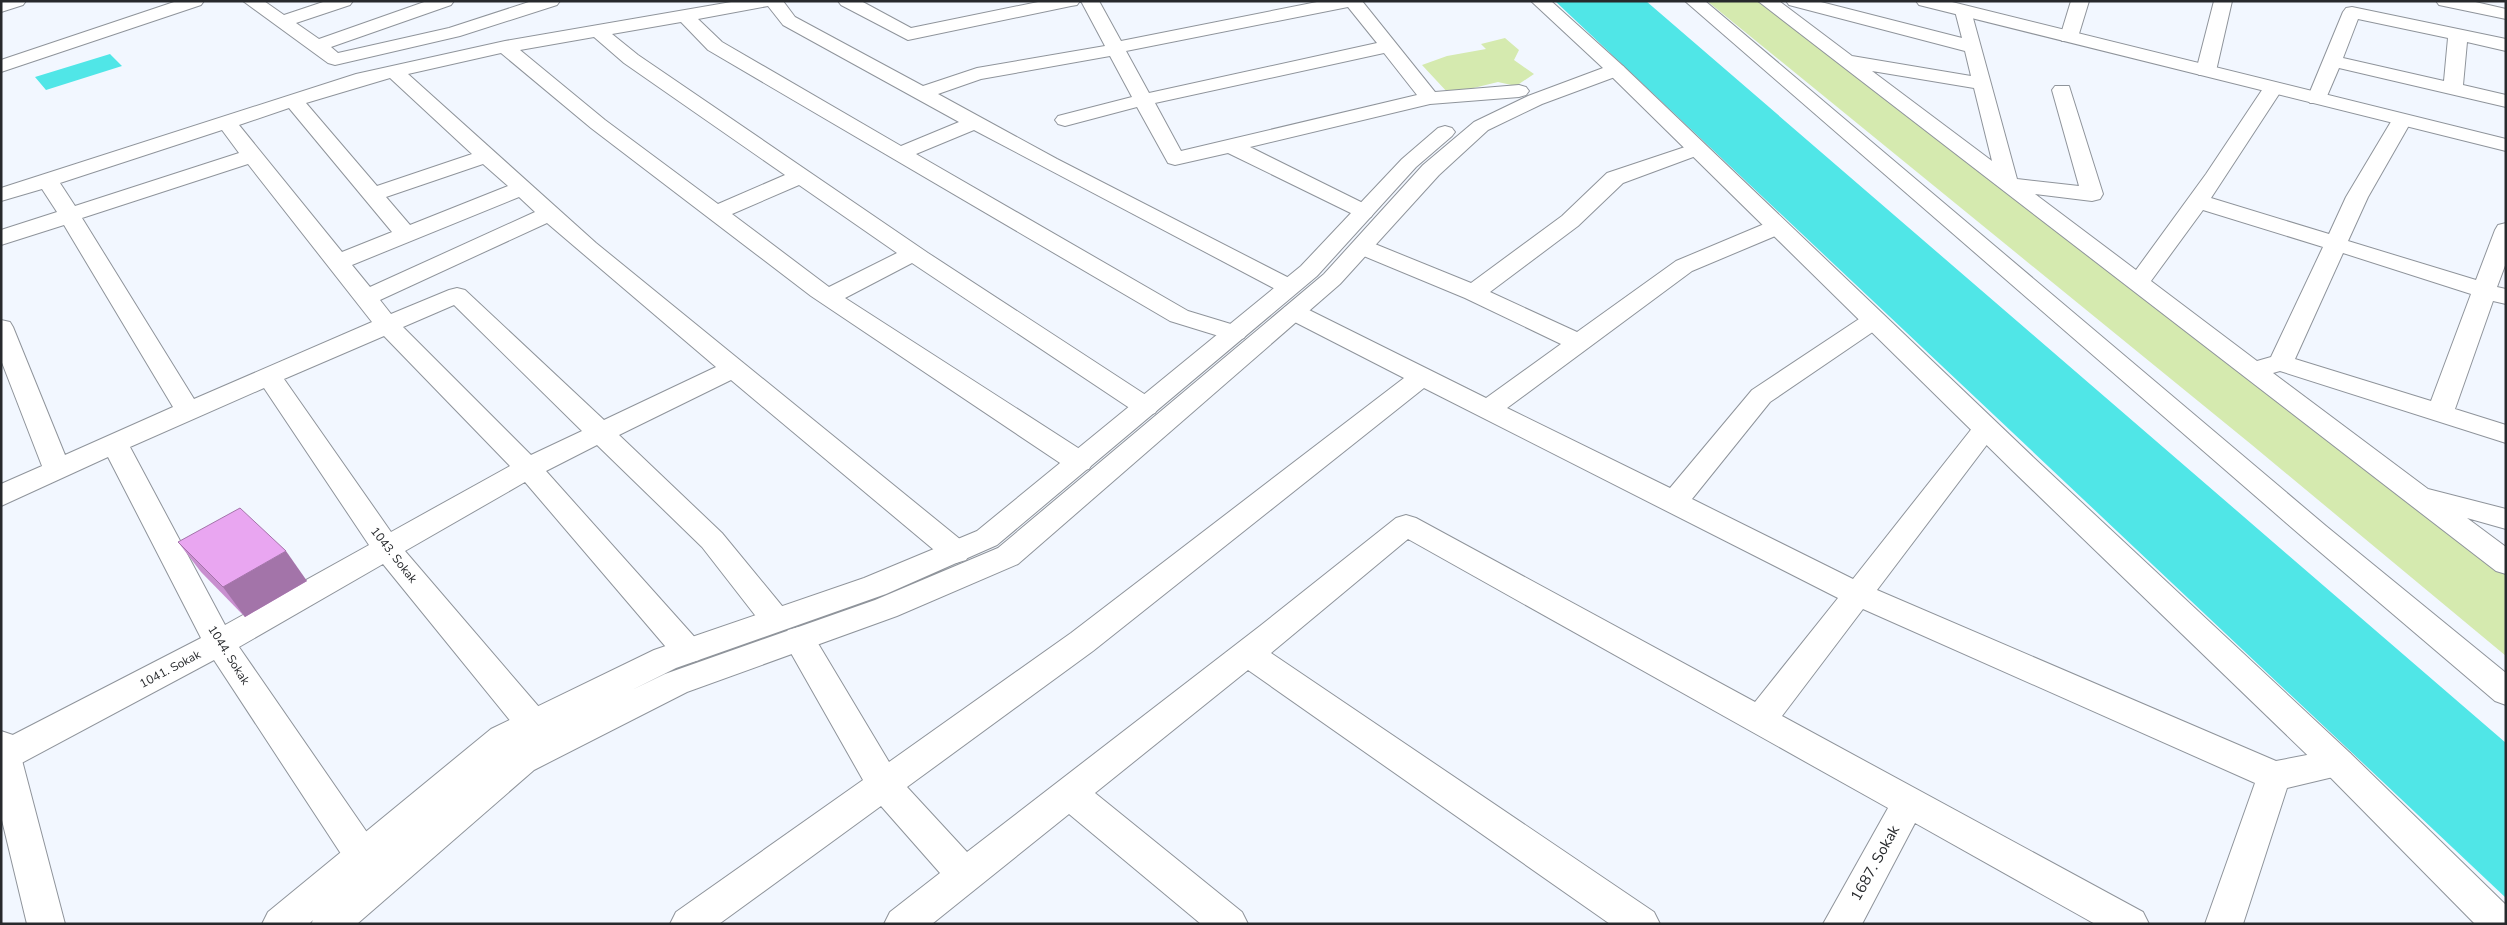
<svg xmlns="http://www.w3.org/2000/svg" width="2507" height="925" viewBox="0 0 2507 925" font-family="'Nunito Sans',sans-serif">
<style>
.green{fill:#d5eaaf}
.water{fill:#50e6e7}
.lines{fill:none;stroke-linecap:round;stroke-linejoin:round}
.minor-casing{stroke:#8f949b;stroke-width:2}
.tertiary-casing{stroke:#8f949b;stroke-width:2}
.secondary-casing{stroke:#8f949b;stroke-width:2}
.primary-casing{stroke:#8f949b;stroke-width:2}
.minor{fill:#fff;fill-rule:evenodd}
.tertiary{fill:#fff;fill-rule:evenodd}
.secondary{fill:#fff;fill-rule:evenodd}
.primary{fill:#fff;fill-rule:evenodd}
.wall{fill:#c88fcf}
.shaded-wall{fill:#a374a9}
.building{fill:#e9a6f1;stroke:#a374a9}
.labels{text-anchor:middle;stroke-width:4;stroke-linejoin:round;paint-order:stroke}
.street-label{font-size:12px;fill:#27292c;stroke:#fff}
.near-street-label{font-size:15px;fill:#27292c;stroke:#fff}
</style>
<rect width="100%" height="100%" fill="#f2f7ff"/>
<path class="green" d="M 1707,1 L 1759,1 L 2506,574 L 2506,656 L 2252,445 Z
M 1505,38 L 1519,50 L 1514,60 L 1534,74 L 1516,86 L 1498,82 L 1449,94 L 1422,65 L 1447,56 L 1486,49 L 1481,44 Z"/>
<path class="water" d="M 1555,1 L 1646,1 L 2506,743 L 2506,898 Z
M 110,54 L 122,66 L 46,90 L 35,77 Z"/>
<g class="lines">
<defs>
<path id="minor" d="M 1,1 L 26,1 L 23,5 L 1,12 Z
M 243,1 L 264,1 L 284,15 L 326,1 L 353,1 L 350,5 L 296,23 L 319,39 L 427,1 L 454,1 L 451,5 L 331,47 L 338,53 L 449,28 L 532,1 L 560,1 L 557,5 L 460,36 L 335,65 L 328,63 Z
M 737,1 L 783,1 L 795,17 L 923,86 L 977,68 L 1105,46 L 1081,1 L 1099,1 L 1121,41 L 1322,1 L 1362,1 L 1435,92 L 1519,85 L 1526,87 L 1529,91 L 1526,95 L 1519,97 L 1430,104 L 1250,147 L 1371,207 L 1374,212 L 1371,217 L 1363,219 L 1228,153 L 1175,165 L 1168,163 L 1137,107 L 1065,126 L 1058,124 L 1055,120 L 1058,116 L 1132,97 L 1110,56 L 981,79 L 938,94 L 1057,159 L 1297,282 L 1301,287 L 1297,292 L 1289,294 L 1281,292 L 974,130 L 916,154 L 1188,311 L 1244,328 L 1247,333 L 1244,338 L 1235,341 L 1170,321 L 708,50 L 681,22 L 612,34 L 638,55 L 928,253 L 1155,401 L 1159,407 L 1155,413 L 1146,416 L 1137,413 L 912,263 L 845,298 L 1089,455 L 1093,462 L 1089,469 L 1079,471 L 1069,469 L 811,296 L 591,128 L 501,53 L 408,74 L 596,243 L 966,544 L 971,552 L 966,560 L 956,563 L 946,560 L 731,380 L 619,435 L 722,533 L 787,612 L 791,620 L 787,628 L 776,632 L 765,628 L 702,547 L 597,445 L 546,471 L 699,642 L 704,651 L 699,660 L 688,663 L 677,660 L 525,482 L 405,551 L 545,714 L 550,724 L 545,734 L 533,738 L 521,734 L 383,564 L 239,647 L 375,844 L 380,855 L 375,866 L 362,871 L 349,866 L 214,660 L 16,766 L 1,769 L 1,741 L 201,638 L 108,457 L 1,506 L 1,484 L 42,466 L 1,360 L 1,320 L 10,322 L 13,327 L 65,455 L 173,407 L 64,225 L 1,245 L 1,230 L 57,212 L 42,189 L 1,201 L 1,188 L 356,74 L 505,41 ZM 768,6 L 783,25 L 959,122 L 901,146 L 722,42 L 698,19 ZM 1348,7 L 1377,43 L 1149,93 L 1126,51 ZM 594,37 L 624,63 L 785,175 L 718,204 L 605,120 L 520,50 ZM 1384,53 L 1417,95 L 1181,151 L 1155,103 ZM 390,78 L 472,154 L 377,186 L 306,103 ZM 289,108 L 392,232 L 342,252 L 239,125 ZM 222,130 L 239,153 L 75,206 L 60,183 ZM 248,164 L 372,322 L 194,399 L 82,218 ZM 483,164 L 508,186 L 410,225 L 386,197 ZM 799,185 L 897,253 L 829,287 L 732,214 ZM 519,197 L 535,212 L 370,287 L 352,265 ZM 547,223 L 716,367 L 604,420 L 465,290 L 457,288 L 449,290 L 391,314 L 380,300 ZM 454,305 L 582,431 L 531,455 L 403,327 ZM 384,336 L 510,466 L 391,532 L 284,379 ZM 264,388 L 369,545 L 225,625 L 130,447 Z
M 838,1 L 861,1 L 911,28 L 1043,1 L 1080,1 L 1077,5 L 1071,6 L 908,40 L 841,5 Z
M 1758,1 L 1779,1 L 1852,56 L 1971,76 L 1965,51 L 1789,5 L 1786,1 L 1817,1 L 1962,38 L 1955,11 L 1958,7 L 1970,7 L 2017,179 L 2079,186 L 2052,90 L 2055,86 L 2069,86 L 2103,194 L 2100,199 L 2092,201 L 2035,194 L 2136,270 L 2206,174 L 2266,84 L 2280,84 L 2283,88 L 2211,198 L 2329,234 L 2346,197 L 2392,120 L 2395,116 L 2402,114 L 2409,116 L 2412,120 L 2368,197 L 2348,241 L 2476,280 L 2495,230 L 2498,225 L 2506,223 L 2506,263 L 2497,287 L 2506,289 L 2506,304 L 2493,301 L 2455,409 L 2506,425 L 2506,443 L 2280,371 L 2273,373 L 2428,489 L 2506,509 L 2506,529 L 2467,518 L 2506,547 L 2506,574 L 2496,571 ZM 1872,71 L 1974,88 L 1992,161 ZM 2203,210 L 2323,247 L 2271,357 L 2257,361 L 2151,281 ZM 2343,253 L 2471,294 L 2431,401 L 2295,359 Z
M 2071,1 L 2089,1 L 2078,37 L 2076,41 L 2062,41 L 2060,37 Z
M 2214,1 L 2232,1 L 2216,71 L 2213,75 L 2199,75 L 2196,71 Z
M 2436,1 L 2471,1 L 2506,9 L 2506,19 L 2439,5 Z
M 2352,7 L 2506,39 L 2506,51 L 2467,42 L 2463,85 L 2506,95 L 2506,107 L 2339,68 L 2324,103 L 2310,103 L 2307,99 L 2343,12 L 2346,8 ZM 2358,19 L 2448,38 L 2444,81 L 2343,58 Z
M 1697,143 L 1704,145 L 1707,149 L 1704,153 L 1623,183 L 1578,226 L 1490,292 L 1577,332 L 1676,261 L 1769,222 L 1777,220 L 1785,222 L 1788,227 L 1785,232 L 1692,271 L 1507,408 L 1670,488 L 1752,390 L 1865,315 L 1874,313 L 1883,315 L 1886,320 L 1883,325 L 1770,402 L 1692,499 L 1853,579 L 1977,422 L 1986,419 L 1995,422 L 1999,428 L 1995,434 L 1877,590 L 2276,761 L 2338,749 L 2350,753 L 2355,763 L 2350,773 L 2287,788 L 2243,924 L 2205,924 L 2255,783 L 1863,609 L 1782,716 L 2143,912 L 2149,924 L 2095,924 L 1915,823 L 1862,924 L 1823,924 L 1888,808 L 1408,539 L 1271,653 L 1654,912 L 1660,924 L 1610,924 L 1248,670 L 1095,793 L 1242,912 L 1248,924 L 1201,924 L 1069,814 L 932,924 L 884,924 L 890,912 L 940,873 L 881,806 L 719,924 L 670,924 L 676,912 L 863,780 L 783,639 L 788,630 L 799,627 L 810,630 L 889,762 L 1071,633 L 1404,378 L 1285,317 L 1282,312 L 1285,307 L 1294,305 L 1303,307 L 1486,398 L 1561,344 L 1465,298 L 1354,252 L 1351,247 L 1354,242 L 1362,240 L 1370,242 L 1471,283 L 1562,216 L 1607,173 ZM 1424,388 L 1838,598 L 1755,702 L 1416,518 L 1406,515 L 1396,518 L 1260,626 L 967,852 L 907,787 L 1093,651 Z"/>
<path id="tertiary" d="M 1616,64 L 1623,66 L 2034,458 L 2350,753 L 2506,905 L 2506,924 L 2475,924 L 2326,773 L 2014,472 L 1609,74 L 1606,70 L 1609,66 Z"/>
<path id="secondary" d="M 177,1 L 204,1 L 201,5 L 1,72 L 1,60 Z
M 1531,1 L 1551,1 L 1623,66 L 1626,70 L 1623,74 L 1542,104 L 1488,130 L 1439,175 L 1340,284 L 1018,564 L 897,616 L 687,692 L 534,770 L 357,924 L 311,924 L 313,920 L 309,924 L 262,924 L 268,912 L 491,729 L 654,650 L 864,578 L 977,531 L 1301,266 L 1402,159 L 1438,128 L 1445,126 L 1452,128 L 1455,132 L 1452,136 L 1416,167 L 1317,276 L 997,545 L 886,594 L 676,668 L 632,690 L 665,674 L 875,600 L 998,548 L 1324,274 L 1423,165 L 1474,122 L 1528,96 L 1603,68 Z
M 1916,1 L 1948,1 L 2506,139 L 2506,151 L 1919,5 Z
M 1,731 L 13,735 L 18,745 L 65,924 L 27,924 L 1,816 Z"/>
<path id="primary" d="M 1685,1 L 1705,1 L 2326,526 L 2506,673 L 2506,705 L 2495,701 L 2306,540 Z"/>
</defs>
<use href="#minor" class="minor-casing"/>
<use href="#tertiary" class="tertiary-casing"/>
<use href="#secondary" class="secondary-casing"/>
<use href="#primary" class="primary-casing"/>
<use href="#minor" class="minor"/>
<use href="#tertiary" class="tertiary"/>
<use href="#secondary" class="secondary"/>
<use href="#primary" class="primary"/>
</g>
<path class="wall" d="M 178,542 L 307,581 L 245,617 L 201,572 Z"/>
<path class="shaded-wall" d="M 286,551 L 307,581 L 245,617 L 223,587 Z"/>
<path class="building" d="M 240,508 L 286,551 L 223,587 L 178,542 Z"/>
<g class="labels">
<g class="street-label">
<text transform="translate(394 555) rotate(52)" y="4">1043. Sokak</text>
<text transform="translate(229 655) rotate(58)" y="4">1044. Sokak</text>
<text transform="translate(170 669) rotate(-28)" y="4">1041. Sokak</text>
</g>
<g class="near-street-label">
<text transform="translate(1875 863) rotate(-61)" y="5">1687. Sokak</text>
</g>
</g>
<rect width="2507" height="925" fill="none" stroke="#27292c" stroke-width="5"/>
</svg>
